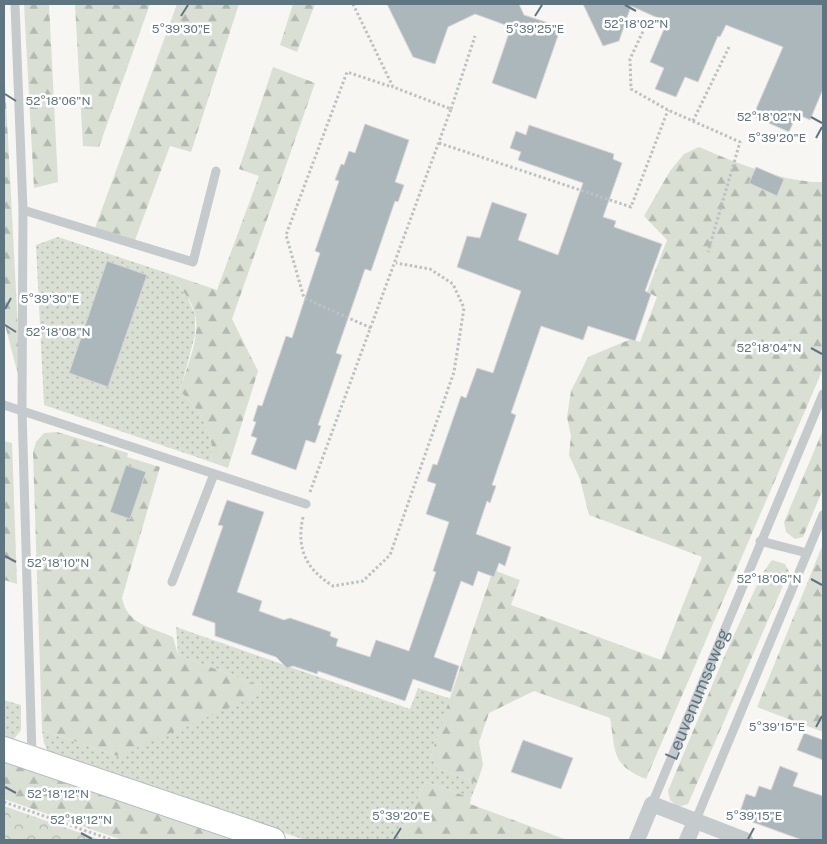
<svg xmlns="http://www.w3.org/2000/svg" width="827" height="844" viewBox="0 0 827 844" font-family="'Public Sans',sans-serif">
<style>
.grass{fill:url(#grass-dots)}
.forest{fill:url(#forest-firs)}
.park{fill:url(#park-crowns)}
.building{fill:#acb7bb;stroke:#d8d7d5}
.lines{fill:none;stroke-linecap:round;stroke-linejoin:round}
.secondary-casing{stroke:#b5bcc0;stroke-width:26}
.path{stroke:#bec1c3;stroke-width:3;stroke-dasharray:2.5 2.5;stroke-linecap:butt}
.service{stroke:#c5cacd;stroke-width:9}
.minor{stroke:#c5cacd;stroke-width:16}
.secondary{stroke:#fff;stroke-width:24}
.ticks{fill:none;stroke:#5e7681;stroke-width:2}
.labels{text-anchor:middle;stroke-width:5;stroke-linejoin:round;paint-order:stroke}
.street-label{font-size:18px;fill:#5e7681;stroke:#fff}
.ticks-label{font-size:12px;text-anchor:middle;fill:#5e7681;stroke:#fff;stroke-width:5;stroke-linejoin:round;paint-order:stroke}
</style>
<defs>
<pattern id="grass-dots" width="8" height="8" patternUnits="userSpaceOnUse" patternTransform="scale(1.25)"><rect width="8" height="8" fill="#d9dfd3"/><path d="M2 2h.1M6 6h.1" fill="none" stroke="#b3b9b1" stroke-width="1.8" stroke-linecap="round"/></pattern>
<pattern id="forest-firs" width="22" height="20" patternUnits="userSpaceOnUse" patternTransform="scale(1.25)"><rect width="22" height="20" fill="#d9dfd3"/><path d="M5 1l3.5 6h-7zM16 11l3.5 6h-7z" fill="#b3b9b1"/></pattern>
<pattern id="park-crowns" width="20" height="18" patternUnits="userSpaceOnUse" patternTransform="scale(1.25)"><rect width="20" height="18" fill="#d9dfd3"/><path d="M2 6a3 3 0 1 1 6 0M12 15a3 3 0 1 1 6 0" fill="none" stroke="#b3b9b1"/></pattern>
</defs>
<rect width="100%" height="100%" fill="#f7f6f2"/>
<path class="grass" d="M 58,237 L 170,274 L 187,297 L 195,314 L 195,335 L 180,391 C 200,410 216,434 211,462 L 44,405 L 36,245 Z
M 176,627 L 410,709 L 418,688 L 451,699 L 431,755 L 437,768 L 477,783 L 471,798 L 426,782 L 399,836 L 402,840 L 305,840 L 49,753 L 44,743 L 42,730 L 117,756 L 259,685 L 178,655 Z
M 4,700 L 21,705 L 21,730 L 14,739 L 4,739 Z"/>
<path class="forest" d="M 24,4 L 49,4 L 58,182 L 34,188 Z
M 75,4 L 150,4 L 99,147 L 83,146 Z
M 177,4 L 239,4 L 191,152 L 170,146 L 135,240 L 95,228 Z
M 293,4 L 315,4 L 297,52 L 280,45 Z
M 273,67 L 315,83 L 232,319 L 258,371 L 228,468 L 211,462 C 216,434 200,410 180,391 C 186,368 201,337 195,314 C 192,299 178,286 170,274 L 217,290 L 259,176 L 239,169 Z
M 4,81 L 5,82 L 21,386 L 4,321 Z
M 699,147 C 734,162 785,183 823,182 L 823,369 L 646,779 C 611,765 616,752 610,718 L 534,691 L 489,713 L 479,742 L 483,765 L 477,783 L 437,768 L 431,755 L 493,570 L 520,580 L 511,605 L 661,660 L 702,557 L 589,515 L 580,479 L 569,455 L 571,436 L 567,417 L 571,391 L 588,357 L 631,339 L 640,342 L 657,297 L 647,292 L 667,240 L 644,216 L 670,171 L 684,154 Z
M 823,430 L 823,489 L 803,537 L 795,539 L 786,532 L 784,522 Z
M 57,432 L 128,453 L 127,457 L 160,467 L 122,598 C 127,624 150,627 173,637 L 178,655 L 259,685 L 260,690 L 256,696 L 117,756 L 42,730 L 33,452 L 36,442 L 44,433 Z
M 4,441 L 12,443 L 17,584 L 4,580 Z
M 823,544 L 823,732 L 757,707 Z
M 772,560 L 785,564 L 789,572 L 688,804 L 678,807 L 670,800 L 668,791 L 724,657 L 762,574 Z
M 4,759 L 244,840 L 122,840 L 4,799 Z
M 426,782 L 471,798 L 470,804 L 567,840 L 402,840 L 399,836 Z"/>
<path class="park" d="M 4,806 L 101,840 L 4,840 Z"/>
<path class="building" d="M 387,4 L 519,4 L 524,15 L 561,27 L 536,99 L 492,83 L 511,27 L 475,14 L 448,27 L 435,64 L 413,57 Z
M 583,4 L 823,4 L 823,89 L 810,120 L 797,114 L 789,132 L 753,116 L 783,47 L 726,25 L 720,37 L 718,36 L 698,82 L 685,77 L 676,97 L 655,89 L 664,68 L 650,62 L 667,22 L 631,6 L 619,41 L 603,46 Z
M 365,124 L 409,140 L 395,182 L 404,185 L 398,202 L 395,201 L 371,271 L 365,269 L 336,353 L 342,355 L 318,425 L 321,426 L 315,443 L 306,440 L 296,470 L 251,454 L 257,438 L 251,436 L 256,422 L 253,421 L 258,405 L 262,406 L 286,336 L 292,338 L 307,292 L 320,253 L 315,251 L 339,181 L 335,180 L 341,164 L 344,165 L 349,151 L 355,153 Z
M 529,125 L 614,154 L 613,159 L 622,163 L 603,217 L 616,221 L 614,227 L 662,244 L 645,291 L 651,294 L 635,341 L 588,326 L 583,340 L 541,326 L 511,413 L 516,415 L 492,485 L 496,486 L 490,503 L 487,501 L 476,534 L 511,547 L 505,566 L 499,563 L 494,577 L 478,571 L 473,586 L 461,581 L 434,657 L 459,666 L 451,692 L 413,679 L 405,701 L 318,671 L 317,674 L 293,666 L 287,668 L 276,657 L 215,636 L 215,623 L 192,615 L 223,526 L 218,525 L 227,500 L 264,512 L 237,592 L 262,601 L 259,611 L 284,620 L 290,618 L 331,632 L 330,636 L 338,639 L 336,646 L 370,657 L 376,640 L 409,651 L 436,572 L 433,571 L 449,522 L 426,514 L 436,484 L 427,481 L 433,464 L 437,465 L 461,396 L 466,398 L 477,368 L 493,373 L 521,291 L 457,267 L 467,236 L 480,238 L 492,202 L 527,214 L 518,240 L 558,255 L 583,183 L 518,160 L 521,152 L 510,148 L 516,131 L 526,135 Z
M 756,167 L 784,179 L 777,196 L 749,183 Z
M 107,261 L 147,275 L 108,387 L 69,373 Z
M 126,465 L 146,472 L 130,519 L 110,512 Z
M 804,733 L 823,740 L 823,760 L 797,750 Z
M 523,740 L 573,758 L 561,789 L 511,772 Z
M 780,766 L 798,773 L 793,786 L 823,796 L 823,840 L 802,840 L 747,820 L 749,815 L 740,812 L 746,794 L 755,797 L 759,786 L 771,790 Z"/>
<g class="lines">
<defs>
<path id="secondary" d="M 4,749 L 273,840"/>
</defs>
<use href="#secondary" class="secondary-casing"/>
<path class="path" d="M 645,27 L 630,59 L 631,89 L 668,110 L 740,142 L 708,252
M 451,109 L 475,36
M 693,121 L 729,47
M 439,143 L 631,207 L 668,110
M 371,328 L 304,298 L 286,235 L 347,72 L 392,87
M 310,492 L 451,109 L 393,87 L 353,4
M 303,517 C 296,549 306,569 333,586 L 363,581 L 390,555 L 454,372 L 464,308 L 453,284 L 430,269 L 396,263
M 4,802 L 112,840"/>
<g class="service">
<path d="M 15,4 L 23,210 L 22,410 L 32,756"/>
<path d="M 23,210 L 193,262 L 216,171"/>
<path d="M 4,405 L 306,504"/>
<path d="M 760,541 L 807,553"/>
<path d="M 172,582 L 214,474"/>
<path id="s1" d="M 652,804 L 823,394"/>
<path d="M 695,822 L 823,515"/>
</g>
<path class="minor" d="M 637,840 L 652,804 L 745,840
M 687,840 L 695,822"/>
<use href="#secondary" class="secondary"/>
</g>
<path class="ticks" d="M 625,5 L 636,11M 181,16 L 188,5M 535,16 L 542,5M 5,94 L 16,101M 811,117 L 822,123M 816,138 L 822,127M 5,309 L 11,298M 5,325 L 16,332M 811,348 L 822,354M 5,556 L 16,562M 811,579 L 822,585M 816,727 L 822,716M 5,787 L 16,793M 81,833 L 92,839M 394,839 L 401,828M 748,839 L 754,828"/>
<g class="labels">
<g class="street-label">
<text dy="6" stroke="none"><textPath href="#s1" startOffset="119">Leuvenumseweg</textPath></text>
</g>
</g>
<g class="ticks-label">
<text x="636" y="28">52°18'02"N</text>
<text x="535" y="33">5°39'25"E</text>
<text x="181" y="33">5°39'30"E</text>
<text x="58" y="105">52°18'06"N</text>
<text x="769" y="121">52°18'02"N</text>
<text x="777" y="142">5°39'20"E</text>
<text x="50" y="303">5°39'30"E</text>
<text x="58" y="336">52°18'08"N</text>
<text x="769" y="352">52°18'04"N</text>
<text x="58" y="567">52°18'10"N</text>
<text x="769" y="583">52°18'06"N</text>
<text x="777" y="731">5°39'15"E</text>
<text x="58" y="798">52°18'12"N</text>
<text x="401" y="820">5°39'20"E</text>
<text x="754" y="820">5°39'15"E</text>
<text x="81" y="824">52°18'12"N</text>
</g>
<rect width="827" height="844" fill="none" stroke="#5e7681" stroke-width="10"/>
</svg>
